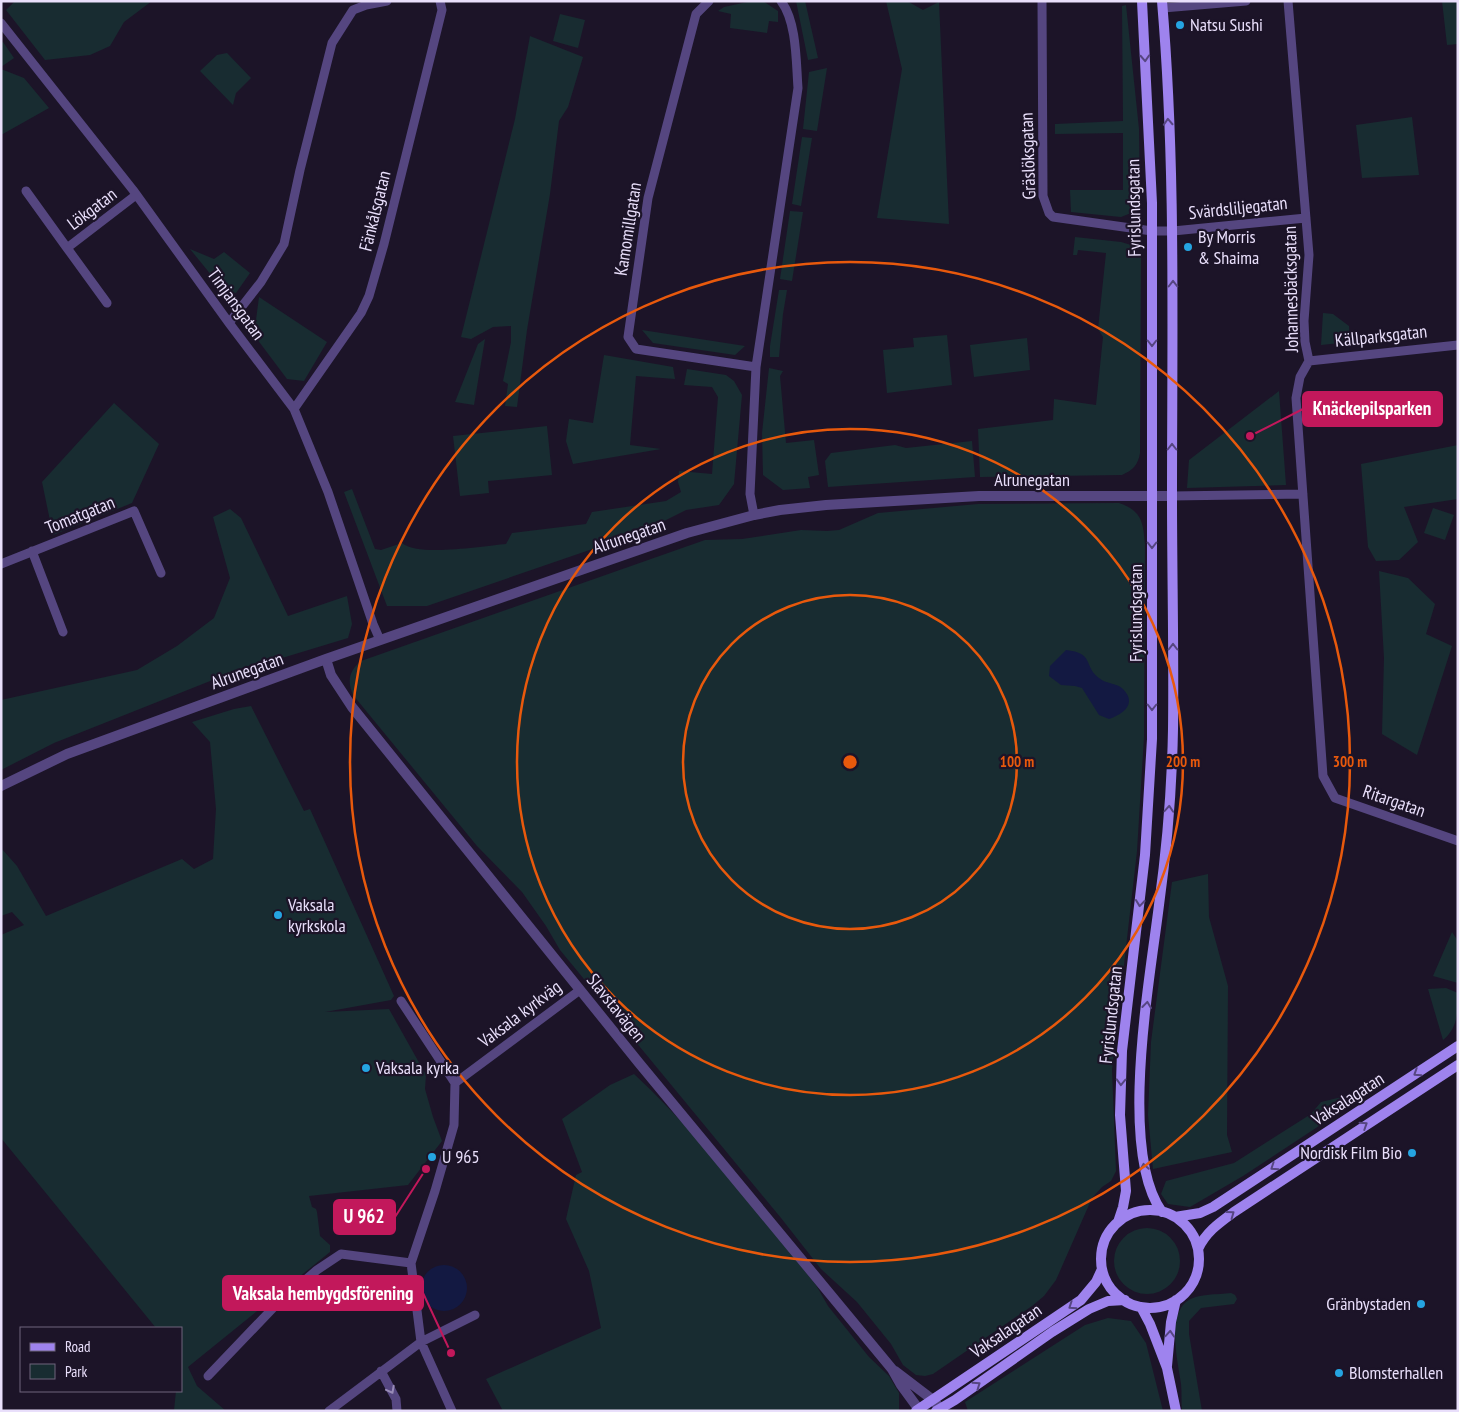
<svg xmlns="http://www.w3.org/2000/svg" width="1459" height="1412" viewBox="0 0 1459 1412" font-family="'PT Sans Narrow',sans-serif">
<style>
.green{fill:#182c31}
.water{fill:#131942}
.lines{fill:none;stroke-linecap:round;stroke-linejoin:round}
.minor{stroke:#554680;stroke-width:9}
.tertiary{stroke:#554680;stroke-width:10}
.secondary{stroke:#9e83ee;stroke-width:10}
.oneway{stroke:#564681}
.oneway2{stroke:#988bb7}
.ring{fill:none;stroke:#e8590c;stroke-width:2.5}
.poi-dot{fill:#25a4e1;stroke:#1c1428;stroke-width:2}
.labels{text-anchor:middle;stroke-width:4.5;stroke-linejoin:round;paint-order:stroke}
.poi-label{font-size:18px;fill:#e9dffb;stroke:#1c1428;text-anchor:start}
.street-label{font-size:18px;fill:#e9dffb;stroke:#1c1428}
.centre{fill:#e8590c;stroke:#1c1428;stroke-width:2.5}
.ring-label{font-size:15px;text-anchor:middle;font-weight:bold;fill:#e8590c;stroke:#1c1428;stroke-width:4.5;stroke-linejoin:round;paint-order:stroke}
.leader{fill:none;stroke:#c2185b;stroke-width:2}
.callout-dot{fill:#c2185b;stroke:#1c1428;stroke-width:2}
.callout{fill:#c2185b;stroke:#c2185b;stroke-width:2}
.callout-label{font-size:19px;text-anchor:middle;font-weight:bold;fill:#fff}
</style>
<rect width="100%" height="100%" fill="#1c1428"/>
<path class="green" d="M 15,1 L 152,1 L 124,22 L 110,46 L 90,55 L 45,60 L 6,10 Z
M 752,1 L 763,1 L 778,11 L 778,22 L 769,21 L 767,33 L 730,28 L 731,14 L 718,11 L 724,7 Z
M 796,1 L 805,1 L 818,58 L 808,60 Z
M 886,1 L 907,1 L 923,10 L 939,2 L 949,224 L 877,218 L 902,69 Z
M 1442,1 L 1458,1 L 1458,44 L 1447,45 Z
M 1126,5 L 1139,129 L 1140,203 L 1131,213 L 1121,217 L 1071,212 L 1070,190 L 1123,190 L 1123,133 L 1055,134 L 1055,124 L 1123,121 L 1122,6 Z
M 560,14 L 585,20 L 578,48 L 553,41 Z
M 530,36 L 583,57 L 568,107 L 559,121 L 550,194 L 527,330 L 517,407 L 505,406 L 508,384 L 503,381 L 511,342 L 511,326 L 493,327 L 471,339 L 461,337 L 515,119 Z
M 3,42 L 14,58 L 1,67 L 1,43 Z
M 227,53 L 251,78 L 236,93 L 233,105 L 200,71 L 217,55 Z
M 827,68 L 817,131 L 803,129 L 809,72 Z
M 1,69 L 24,78 L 49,108 L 1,135 Z
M 1412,117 L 1419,175 L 1362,178 L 1356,125 Z
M 802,137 L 812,138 L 801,206 L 792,204 Z
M 790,211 L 803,212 L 792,281 L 780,279 Z
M 1075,237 L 1121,242 L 1131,245 L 1141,258 L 1140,453 C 1138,465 1133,470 1122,475 L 980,477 L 978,429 L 1053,420 L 1054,399 L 1096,405 L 1103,337 L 1098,329 L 1106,253 L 1078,250 L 1077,255 L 1073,255 Z
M 190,249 L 214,259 L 224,252 L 250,273 L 236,293 L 225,292 Z
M 779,290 L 787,290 L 783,314 L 779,357 L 770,357 L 770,346 Z
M 259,297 L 327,342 L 304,381 L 287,379 L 254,335 Z
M 1323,313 L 1333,314 L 1349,326 L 1350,342 L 1321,345 Z
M 642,330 L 745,346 L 735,355 L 653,343 Z
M 947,335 L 952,385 L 887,393 L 883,350 L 914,347 L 913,338 Z
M 1027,338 L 1030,370 L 974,377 L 970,345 Z
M 485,339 L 474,405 L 455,402 L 478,344 Z
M 604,355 L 673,367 L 675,379 L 636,376 L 630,445 L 661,449 L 573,464 L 566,441 L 569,419 L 593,423 Z
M 769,368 L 783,371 L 780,376 L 786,443 L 814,440 L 819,475 L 808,477 L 810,488 L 783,490 L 763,475 L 762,433 Z
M 687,369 L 726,375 L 734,381 L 742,395 L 734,484 L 719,505 L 686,510 L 642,532 L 427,606 L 387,606 L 344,492 L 352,489 L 375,549 L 381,550 L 402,543 C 417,557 484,546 506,544 L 512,533 L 586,524 L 592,512 L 666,501 L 681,492 L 678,482 L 679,471 L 712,474 L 718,397 L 712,387 L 684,385 Z
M 1279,391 L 1286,485 L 1187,488 L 1189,460 Z
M 114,403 L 159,444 L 132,503 L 53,535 L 42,482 Z
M 547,426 L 552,475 L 488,481 L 489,493 L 460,496 L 453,436 Z
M 972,441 L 975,477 L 828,487 L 825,461 L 831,453 L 895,445 L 906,448 Z
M 1458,445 L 1458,499 L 1404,507 L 1418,542 L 1399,560 L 1376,561 L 1368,547 L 1361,464 Z
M 1119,503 C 1142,511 1143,522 1145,544 L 1144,737 L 1137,851 L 1112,1070 L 1116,1171 L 1111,1181 L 1102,1187 L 1092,1198 L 1056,1280 L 1044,1296 L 1032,1306 L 933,1374 L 925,1376 L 916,1375 L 903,1365 L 891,1344 L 857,1302 L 821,1269 L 781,1218 L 560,950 L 546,926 L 522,892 L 477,846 L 353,695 C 347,681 349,671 361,661 L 705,540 L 742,539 L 801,530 L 827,531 L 839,530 L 878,513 L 978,504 Z
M 1433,508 L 1454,515 L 1445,540 L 1424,533 Z
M 230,509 L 241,518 L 288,616 L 347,596 L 352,624 L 348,638 L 259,665 L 248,666 L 54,743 L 1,770 L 1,700 L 137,670 L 177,646 L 214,618 L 230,578 L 213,517 Z
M 1379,571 L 1408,578 L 1435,604 L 1426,634 L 1452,646 L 1417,755 L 1382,734 L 1384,658 Z
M 251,706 L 304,811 L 310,809 L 394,996 L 391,1000 L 325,1012 L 389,1009 L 426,1075 L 425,1089 L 433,1117 L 442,1141 L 408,1185 L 309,1196 L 312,1207 L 316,1209 L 317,1212 L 320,1236 L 330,1245 L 330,1252 L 188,1367 L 197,1386 L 226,1411 L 174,1411 L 176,1391 L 181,1391 L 181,1328 L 156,1328 L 1,1138 L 1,935 L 24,925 L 12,912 L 1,916 L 1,848 L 17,866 L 46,916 L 182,859 L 194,869 L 213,859 L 216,809 L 210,742 L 192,722 L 234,709 Z
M 1208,874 L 1209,917 L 1228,986 L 1227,1135 L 1232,1152 L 1153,1169 L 1148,1115 L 1151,1042 L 1172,882 Z
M 1452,932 L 1458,941 L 1458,983 L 1433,976 Z
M 1446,988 L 1458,993 C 1458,1011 1458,1028 1443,1040 L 1428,989 Z
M 634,1074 C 702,1137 758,1213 816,1285 L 828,1306 L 869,1357 L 889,1376 L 899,1393 L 899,1411 L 503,1411 L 486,1379 L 601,1328 L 589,1271 L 566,1219 L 576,1175 L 582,1172 L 562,1119 L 610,1085 Z
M 1354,1094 L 1360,1099 L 1243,1176 L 1190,1207 L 1168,1204 L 1161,1194 L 1166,1181 L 1234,1163 L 1311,1114 L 1321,1102 Z
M1114 1261a33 33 0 1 1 66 0a33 33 0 1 1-66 0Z
M 1231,1293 L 1235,1295 L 1237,1299 L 1234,1304 L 1201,1308 L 1189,1321 L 1189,1334 L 1202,1411 L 1182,1411 C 1181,1402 1182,1393 1181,1384 C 1178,1362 1167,1318 1186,1302 C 1197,1293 1218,1295 1231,1293 Z
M 1108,1318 L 1131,1321 L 1146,1343 L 1163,1411 L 968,1411 L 965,1402 L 1085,1325 Z"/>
<path class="water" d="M 1066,650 C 1095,653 1083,666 1099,678 C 1106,684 1117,683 1123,689 C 1138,704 1122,715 1109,719 L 1099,715 L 1082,688 L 1075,686 L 1061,685 L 1049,676 L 1050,666 Z
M421 1288a23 23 0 1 1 46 0a23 23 0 1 1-46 0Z"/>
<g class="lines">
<path class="minor" d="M 709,1 L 696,14 L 648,198 L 628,337 L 636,349 L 756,367
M 1042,1 L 1043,196 L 1049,213 L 1053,217 L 1152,231 L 1173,231 L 1306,218
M 1288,1 L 1309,255 L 1304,321 L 1305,342 L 1309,361 L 1300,377 L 1296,398 L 1323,776 L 1335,798 L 1458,841
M 1163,8 L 1246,1
M 1,23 L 133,190 L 229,323 L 294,409 L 328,492 L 373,624 L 380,640
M 26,191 L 67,248 L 136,195
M 67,248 L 107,303
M 229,323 L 261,282 L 284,244 L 300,170 L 332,43 L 353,10 L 366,5 L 387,1
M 1309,361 L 1458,345
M 294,409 L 361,313 L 369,296 L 384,244 L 442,10 L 440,1
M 1172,496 L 1303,494
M 754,515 L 750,494 L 756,367 L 798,88 C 796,62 797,22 781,1
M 32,551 L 63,632
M 1,564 L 134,511 L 161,573
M 401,1001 L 455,1083
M 381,1371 L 396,1399 L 397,1411
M 208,1376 L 275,1306 L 317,1270 L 341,1254 L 411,1263
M 329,1411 L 421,1342 L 475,1315
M 452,1411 L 421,1342 L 411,1263 L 435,1191 L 454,1125 L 455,1083 L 580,990"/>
<path class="tertiary" d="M 326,659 L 331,675 L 352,707 L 639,1063 L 892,1369 L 901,1385 L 920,1411
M 1,786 L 67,754 L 326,659 L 687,533 L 754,515 L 780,510 L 826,505 L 979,496 L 1172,496
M 895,1371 L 933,1400 L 940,1408"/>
<path class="secondary" d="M 1162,1 C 1176,166 1172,331 1172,496 C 1172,574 1174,651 1173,729 C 1172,788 1167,847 1159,905 C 1150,979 1118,1151 1162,1212
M1101 1259a49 49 0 1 1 98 0a49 49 0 1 1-98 0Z
M 1175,1217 L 1200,1213 L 1213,1207 L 1458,1046
M 1118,1222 L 1123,1207 L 1126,1191 L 1120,1115 L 1122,1051 L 1145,855 L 1152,739 L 1152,203 L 1142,1
M 1198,1249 C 1206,1232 1219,1223 1234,1212 L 1458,1065
M 1141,1307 L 1150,1324 L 1167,1368 L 1176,1411
M 1167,1366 L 1171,1322 L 1176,1300
M 916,1411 L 1081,1300 L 1096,1282 L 1102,1269
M 936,1411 L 955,1400 L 1052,1332 L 1089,1309 L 1108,1301 L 1125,1300"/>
</g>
<defs><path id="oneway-chevron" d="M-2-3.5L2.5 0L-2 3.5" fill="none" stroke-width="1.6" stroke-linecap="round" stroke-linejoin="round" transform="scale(1.25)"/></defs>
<g class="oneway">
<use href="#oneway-chevron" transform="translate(1145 58) rotate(87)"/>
<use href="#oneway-chevron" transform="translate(1168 122) rotate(-93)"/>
<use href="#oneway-chevron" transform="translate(1173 284) rotate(-90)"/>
<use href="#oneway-chevron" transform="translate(1152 343) rotate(90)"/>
<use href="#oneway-chevron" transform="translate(1172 447) rotate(-90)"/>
<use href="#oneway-chevron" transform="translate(1152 545) rotate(90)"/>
<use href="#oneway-chevron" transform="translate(1173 647) rotate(-90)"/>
<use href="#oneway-chevron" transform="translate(1152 707) rotate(90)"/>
<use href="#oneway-chevron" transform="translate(1169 809) rotate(-86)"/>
<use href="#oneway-chevron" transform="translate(1140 903) rotate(96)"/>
<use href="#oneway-chevron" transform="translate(1147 1005) rotate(-83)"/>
<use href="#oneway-chevron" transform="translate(1417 1073) rotate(147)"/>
<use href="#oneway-chevron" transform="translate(1121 1082) rotate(92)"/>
<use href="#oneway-chevron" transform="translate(1364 1125) rotate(-33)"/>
<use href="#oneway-chevron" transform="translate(1144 1167) rotate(-99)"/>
<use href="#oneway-chevron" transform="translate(1274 1167) rotate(146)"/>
<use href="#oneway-chevron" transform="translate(1231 1214) rotate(-36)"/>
<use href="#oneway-chevron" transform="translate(1072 1306) rotate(146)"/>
<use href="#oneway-chevron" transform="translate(1170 1334) rotate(-86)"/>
<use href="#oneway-chevron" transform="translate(977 1385) rotate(-35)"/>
</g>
<use class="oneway2" href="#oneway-chevron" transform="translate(391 1390) rotate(62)"/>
<g class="ring">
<circle cx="850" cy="762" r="167"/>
<circle cx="850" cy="762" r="333"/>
<circle cx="850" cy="762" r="500"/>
</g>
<g class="poi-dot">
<circle cx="1180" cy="25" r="5"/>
<circle cx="1188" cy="247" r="5"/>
<circle cx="278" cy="915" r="5"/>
<circle cx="366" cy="1068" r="5"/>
<circle cx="1412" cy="1153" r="5"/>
<circle cx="432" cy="1157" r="5"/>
<circle cx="1421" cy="1304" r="5"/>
<circle cx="1339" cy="1373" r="5"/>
</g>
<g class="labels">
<g class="poi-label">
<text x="1190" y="31">Natsu Sushi</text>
<text x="1198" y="243">By Morris<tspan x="1198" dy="21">&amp; Shaima</tspan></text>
<text x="288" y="911">Vaksala<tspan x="288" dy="21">kyrkskola</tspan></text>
<text x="376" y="1074">Vaksala kyrka</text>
<text x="1402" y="1159" text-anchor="end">Nordisk Film Bio</text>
<text x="442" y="1163">U 965</text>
<text x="1411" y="1310" text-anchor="end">Gränbystaden</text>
<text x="1349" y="1379">Blomsterhallen</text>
</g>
<g class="street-label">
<text transform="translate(1028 156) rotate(-92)" y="6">Gräslöksgatan</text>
<text transform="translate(1134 208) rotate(-91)" y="6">Fyrislundsgatan</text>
<text transform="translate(1238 208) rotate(-6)" y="6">Svärdsliljegatan</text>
<text transform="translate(92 209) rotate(-37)" y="6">Lökgatan</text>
<text transform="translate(375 211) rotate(-76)" y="6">Fänkålsgatan</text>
<text transform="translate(628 229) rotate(-81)" y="6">Kamomillgatan</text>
<text transform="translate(1291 289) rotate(-91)" y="6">Johannesbäcksgatan</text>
<text transform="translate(236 304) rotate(54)" y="6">Timjansgatan</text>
<text transform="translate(1381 336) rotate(-6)" y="6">Källparksgatan</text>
<text x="1032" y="486">Alrunegatan</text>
<text transform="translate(80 515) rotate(-22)" y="6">Tomatgatan</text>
<text transform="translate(629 536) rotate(-19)" y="6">Alrunegatan</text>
<text transform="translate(1136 613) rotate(-90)" y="6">Fyrislundsgatan</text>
<text transform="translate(247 671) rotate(-20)" y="6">Alrunegatan</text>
<text transform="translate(1394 801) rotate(19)" y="6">Ritargatan</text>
<text transform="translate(616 1008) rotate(51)" y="6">Slavstavägen</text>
<text transform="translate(520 1014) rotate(-37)" y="6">Vaksala kyrkväg</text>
<text transform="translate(1111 1015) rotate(-84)" y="6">Fyrislundsgatan</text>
<text transform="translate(1348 1099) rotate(-33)" y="6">Vaksalagatan</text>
<text transform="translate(1006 1331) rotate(-34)" y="6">Vaksalagatan</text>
</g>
</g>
<circle cx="850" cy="762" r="8" class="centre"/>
<g class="ring-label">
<text x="1017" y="767">100 m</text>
<text x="1183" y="767">200 m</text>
<text x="1350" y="767">300 m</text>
</g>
<path class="leader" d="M1250 436L1303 409M426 1169L395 1217M451 1353L423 1293"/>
<g class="callout-dot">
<circle cx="1250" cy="436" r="5"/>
<circle cx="426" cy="1169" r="5"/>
<circle cx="451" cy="1353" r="5"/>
</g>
<g class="callout">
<rect x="1303" y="392" width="139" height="34" rx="5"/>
<rect x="334" y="1200" width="61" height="34" rx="5"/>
<rect x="223" y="1276" width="200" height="34" rx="5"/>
</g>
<g class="callout-label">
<text x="1372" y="415">Knäckepilsparken</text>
<text x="364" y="1223">U 962</text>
<text x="323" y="1300">Vaksala hembygdsförening</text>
</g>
<rect width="1459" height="1412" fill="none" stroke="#e9dffb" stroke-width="5"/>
<rect x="20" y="1327" width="162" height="65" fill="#1c1428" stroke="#6e657c"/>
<rect x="30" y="1343" width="25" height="8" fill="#9e83ee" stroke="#6e657c"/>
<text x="65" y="1352" font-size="15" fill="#e9dffb">Road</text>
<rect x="30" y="1364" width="25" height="15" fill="#182c31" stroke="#6e657c"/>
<text x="65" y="1377" font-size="15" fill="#e9dffb">Park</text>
</svg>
